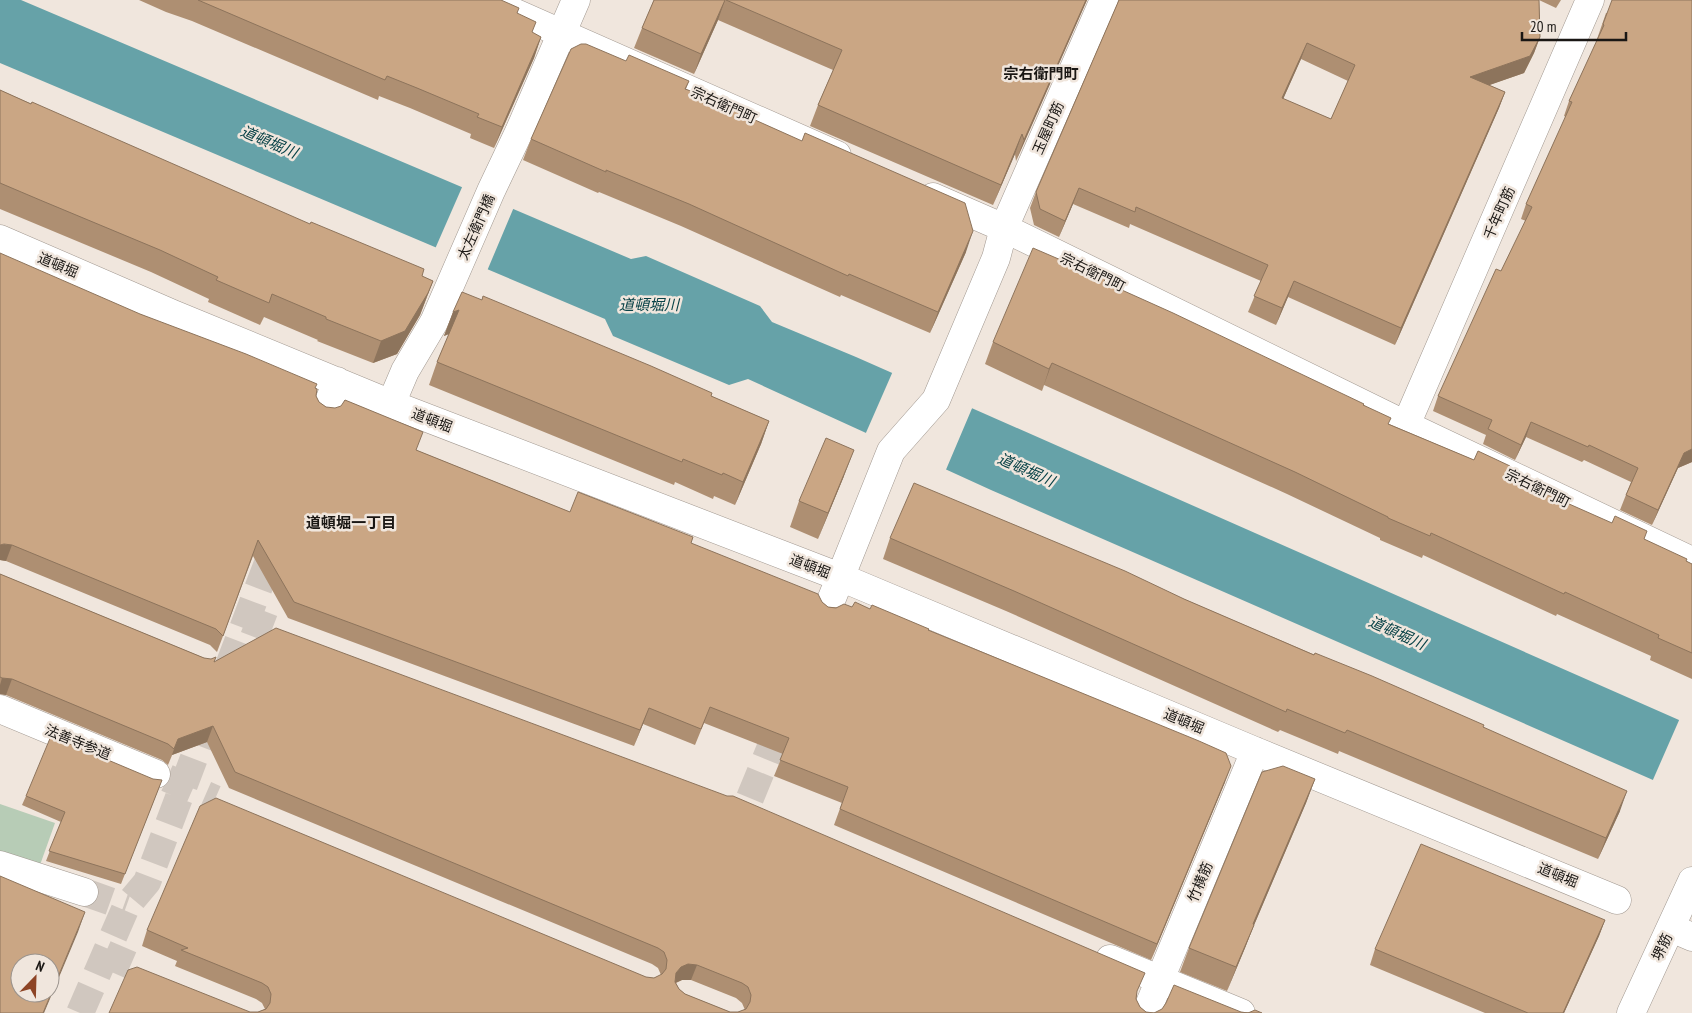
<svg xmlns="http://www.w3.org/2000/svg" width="1692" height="1013" viewBox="0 0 1692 1013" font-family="'PT Sans Narrow','Noto Sans JP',sans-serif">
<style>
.green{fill:#b7ccb6}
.water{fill:#66a2a8}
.pier{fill:#f0e6dd}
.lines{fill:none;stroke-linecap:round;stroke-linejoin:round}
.street-tunnel{stroke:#d0c7bf;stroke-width:28;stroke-dasharray:28 14;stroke-linecap:butt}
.street-casing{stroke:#a19890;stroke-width:29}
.secondary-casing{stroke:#a19890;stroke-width:29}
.street{stroke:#fff;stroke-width:28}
.secondary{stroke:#fff;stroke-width:28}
.wall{fill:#ae8f72;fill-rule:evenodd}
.shaded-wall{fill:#8d745c}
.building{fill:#caa684;stroke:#8d745c;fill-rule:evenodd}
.labels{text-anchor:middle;stroke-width:5;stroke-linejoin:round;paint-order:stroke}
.street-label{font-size:14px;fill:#1a1714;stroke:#f0e6dd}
.neighbourhood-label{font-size:15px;font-weight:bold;fill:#1a1714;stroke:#f0e6dd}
.water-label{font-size:15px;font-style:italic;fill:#084247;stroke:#f0e6dd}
</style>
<rect width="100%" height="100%" fill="#f0e6dd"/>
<path class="green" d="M 0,804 L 55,823 L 40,865 L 0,851 Z"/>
<path class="water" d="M 0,0 L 21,0 L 631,259 L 646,256 L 760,306 L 772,322 L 856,357 L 1679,720 L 1692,805 L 1653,780 L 991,490 L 748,379 L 729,385 L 613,336 L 605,319 L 0,63 Z"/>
<path class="pier" d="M 463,185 L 514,207 L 487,271 L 435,249 Z
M 893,371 L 973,406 L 945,472 L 865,435 Z
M 1680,718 L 1692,722 L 1692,807 L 1652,782 Z"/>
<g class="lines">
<path class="street-tunnel" d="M 246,619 L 280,632
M 167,778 L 215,799
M 734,837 L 784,715
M 84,892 L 126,907
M 105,954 L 135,967
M 80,1013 L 126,907 L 147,882 L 277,539"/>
<defs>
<path id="street" d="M 486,0 L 837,155
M 933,197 L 1004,228 L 1406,425 L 1692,561
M 0,239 L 173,314 L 391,404 L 840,577 L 1255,751 L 1617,900
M 391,404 L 405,371 L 434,322 L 491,191 L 519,132 L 576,0
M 326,409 L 337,381
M 1406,425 L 1590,0
M 828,608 L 891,451 L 936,400 L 996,258 L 1004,228 L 1104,0
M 0,709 L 156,774
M 0,865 L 84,892
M 1671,928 L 1692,937
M 1110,959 L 1241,1013
M 1146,1013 L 1255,751"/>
<path id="secondary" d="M 1631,1013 L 1692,881"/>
</defs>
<use href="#street" class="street-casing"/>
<use href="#secondary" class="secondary-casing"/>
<use href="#street" class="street"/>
<use href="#secondary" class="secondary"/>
</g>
<path class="wall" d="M 139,0 L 501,0 L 517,13 L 532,33 L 541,37 L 534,58 L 494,148 L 470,138 L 471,134 L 410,108 L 379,96 L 378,100 L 192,21 L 166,12 Z
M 654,0 L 1087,0 L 1016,161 L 1015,154 L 993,205 L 810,126 L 818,105 L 833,70 L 718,20 L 694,74 L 634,48 L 642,28 Z
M 1119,0 L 1561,0 L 1556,8 L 1539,0 L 1540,37 L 1534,53 L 1524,73 L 1489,85 L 1505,92 L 1499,108 L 1395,345 L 1288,297 L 1276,325 L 1248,312 L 1261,281 L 1130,224 L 1129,228 L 1073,204 L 1059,237 L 1034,225 L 1030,208 L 1036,192 ZM 1301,59 L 1348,81 L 1331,119 L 1283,99 Z
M 1692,0 L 1692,462 L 1678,468 L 1652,525 L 1620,510 L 1631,482 L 1584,460 L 1582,462 L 1526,437 L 1515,460 L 1483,444 L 1486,435 L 1433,411 L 1438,396 L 1501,271 L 1526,221 L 1521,219 L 1526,204 L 1566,117 L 1564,116 L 1569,101 L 1598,39 L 1597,39 L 1606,13 Z
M 689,81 L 686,89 L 966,252 L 930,333 L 841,295 L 840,297 L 681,226 L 599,192 L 598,193 L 523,160 L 531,139 Z
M 0,90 L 433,281 L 420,315 L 397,354 L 373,363 L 317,341 L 318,340 L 264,317 L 260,325 L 208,302 L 209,299 L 151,272 L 0,209 Z
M 1104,282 L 1364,405 L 1389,424 L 1474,460 L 1510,466 L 1507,476 L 1644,539 L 1692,564 L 1692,679 L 1650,660 L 1651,656 L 1557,614 L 1556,616 L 1423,555 L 1422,558 L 1380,540 L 1380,538 L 1287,494 L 1044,385 L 1042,391 L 985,364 L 993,342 Z
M 453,312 L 711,396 L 769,421 L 761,444 L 735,505 L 714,496 L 713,499 L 675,482 L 674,485 L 429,385 L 437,362 L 449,334 L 444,336 Z
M 140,314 L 315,388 L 316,396 L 319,402 L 326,407 L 416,450 L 570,512 L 691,544 L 822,602 L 828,607 L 870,609 L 928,630 L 1225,782 L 1151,960 L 834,825 L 842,803 L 774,776 L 783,754 L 704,723 L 695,745 L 643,724 L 634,746 L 288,618 L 253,556 L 217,652 L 210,645 L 6,561 L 0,560 Z
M 844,476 L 818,539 L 790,527 L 799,501 Z
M 890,538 L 1184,599 L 1483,727 L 1620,811 L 1598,859 L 1339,751 L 1338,754 L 1280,730 L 1278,732 L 1006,611 L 883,559 Z
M 0,574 L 214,662 L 1137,994 L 1136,999 L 1140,1007 L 1146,1012 L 1154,1013 L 1241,1012 L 1262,1013 L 109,1013 L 250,1012 L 258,1012 L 265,1009 L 262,1003 L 256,999 L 175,966 L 177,961 L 142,946 L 147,930 L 654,978 L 661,975 L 658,968 L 652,964 L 229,788 L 207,742 L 172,755 L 168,765 L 162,760 L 6,695 L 0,694 ZM 682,980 L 691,980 L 736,998 L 742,1003 L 745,1010 L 738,1012 L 730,1012 L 685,994 L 679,989 L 676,983 Z
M 1315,779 L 1306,803 L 1254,925 L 1245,948 L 1227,991 L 1180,972 L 1189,948 Z
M 162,780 L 121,884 L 46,861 L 61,822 L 22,805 L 26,796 Z
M 1605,920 L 1599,936 L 1564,1013 L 1485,1013 L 1370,965 L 1375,949 Z"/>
<path class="shaded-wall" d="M 725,0 L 718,20 L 694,74 L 701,54 Z
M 1086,0 L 1087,0 L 1016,161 L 1024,140 Z
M 541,37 L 534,58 L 494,148 L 502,127 Z
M 1540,37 L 1534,53 L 1524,73 L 1464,94 L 1470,77 Z
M 1307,43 L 1301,59 L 1276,115 L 1282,98 Z
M 1505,92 L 1499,108 L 1395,345 L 1401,328 Z
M 1022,134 L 1015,154 L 993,205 L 1001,185 Z
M 1079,188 L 1073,204 L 1059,237 L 1065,221 Z
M 973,231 L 966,252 L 930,333 L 938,312 Z
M 433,281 L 420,315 L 397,354 L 373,363 L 381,341 Z
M 1294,281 L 1288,297 L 1276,325 L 1282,308 Z
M 459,310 L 451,333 L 444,336 L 453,312 Z
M 1052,363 L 1044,385 L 1042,391 L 1049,369 Z
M 769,421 L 761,444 L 735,505 L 743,482 Z
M 1531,422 L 1526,437 L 1515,460 L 1521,445 Z
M 1692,449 L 1692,462 L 1678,468 L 1652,525 L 1658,510 L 1684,453 Z
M 854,450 L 844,476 L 818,539 L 828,513 Z
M 4,544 L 12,545 L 6,561 L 0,560 L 0,545 Z
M 2,678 L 12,679 L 6,695 L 0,694 L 0,685 Z
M 649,708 L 643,724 L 634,746 L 640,730 Z
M 213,726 L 207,742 L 172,755 L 168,765 L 178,739 Z
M 1231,766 L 1225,782 L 1151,960 L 1157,944 Z
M 1315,779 L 1306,803 L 1252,930 L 1254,925 L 1245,948 L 1227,991 L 1253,924 Z
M 1627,791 L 1620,811 L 1598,859 L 1606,838 Z
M 85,912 L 78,932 L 44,1013 L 43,1013 Z
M 1605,920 L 1599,936 L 1564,1013 L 1563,1013 Z
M 688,964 L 697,965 L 691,980 L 682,980 L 675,983 L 676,973 L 681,967 Z"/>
<path class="building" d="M 198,0 L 501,0 L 519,8 L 517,13 L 536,22 L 532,32 L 541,37 L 502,127 L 477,117 L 479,114 L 417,88 L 387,76 L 385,80 Z
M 654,0 L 725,0 L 701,54 L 642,28 Z
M 726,0 L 1086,0 L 1024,140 L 1022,134 L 1001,185 L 818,105 L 842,50 Z
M 1119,0 L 1539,0 L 1540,37 L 1530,56 L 1470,77 L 1505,92 L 1401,328 L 1294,281 L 1282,308 L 1254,296 L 1268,265 L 1136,207 L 1135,212 L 1079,188 L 1065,221 L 1040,209 L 1036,192 ZM 1307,43 L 1355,65 L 1331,119 L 1282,98 Z
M 1612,0 L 1692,0 L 1692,449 L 1684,453 L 1658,510 L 1626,495 L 1638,468 L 1589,445 L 1588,447 L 1531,422 L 1521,445 L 1488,429 L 1492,420 L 1438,396 L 1496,269 L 1501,271 L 1532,207 L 1526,204 L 1572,102 L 1569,101 L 1604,25 L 1603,24 Z
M 581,44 L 586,44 L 626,61 L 629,55 L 689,81 L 685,89 L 688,90 L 802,141 L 805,133 L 965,203 L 973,231 L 938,312 L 849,274 L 848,276 L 689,204 L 606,170 L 606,172 L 531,139 L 571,49 Z
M 0,90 L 31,104 L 32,102 L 310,224 L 311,222 L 424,269 L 422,276 L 433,281 L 428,293 L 405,331 L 381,341 L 326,319 L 326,317 L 272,294 L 269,303 L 216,280 L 218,277 L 160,250 L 40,200 L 0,183 Z
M 1033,248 L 1105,279 L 1104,282 L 1173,313 L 1364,404 L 1363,405 L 1391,418 L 1388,424 L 1474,460 L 1478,451 L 1510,466 L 1506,476 L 1612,523 L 1615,516 L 1647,531 L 1644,539 L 1687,559 L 1686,561 L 1692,564 L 1692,653 L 1658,638 L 1659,635 L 1565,592 L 1564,594 L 1431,533 L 1430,536 L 1388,518 L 1388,517 L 1295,472 L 1052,363 L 1049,369 L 993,342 Z
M 0,253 L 140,314 L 246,354 L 317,384 L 315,388 L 317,389 L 316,396 L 319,402 L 326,407 L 335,408 L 341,406 L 345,400 L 423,432 L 416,450 L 570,512 L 578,492 L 693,537 L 691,543 L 818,594 L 822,602 L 828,607 L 836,608 L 844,604 L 852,607 L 855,602 L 870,609 L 872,605 L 929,629 L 928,630 L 1199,741 L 1226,753 L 1231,766 L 1157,944 L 840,809 L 848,787 L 780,760 L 789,738 L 710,707 L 701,729 L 649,708 L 640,730 L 294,602 L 258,540 L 223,636 L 216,629 L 12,545 L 4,544 L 0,545 Z
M 462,292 L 482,300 L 483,296 L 651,366 L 712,393 L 711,396 L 769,421 L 743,482 L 723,473 L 722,475 L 683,459 L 682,462 L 437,362 L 459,310 L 453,312 Z
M 826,438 L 854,450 L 828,513 L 799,501 Z
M 914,483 L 1125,571 L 1184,599 L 1314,655 L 1315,653 L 1372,676 L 1484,725 L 1483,727 L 1627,791 L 1606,838 L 1347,730 L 1345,733 L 1287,709 L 1286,712 L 1014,591 L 890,538 Z
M 0,574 L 204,658 L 211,659 L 216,657 L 214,662 L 276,628 L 727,796 L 733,796 L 1145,973 L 1137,991 L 1136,999 L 1140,1007 L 1146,1012 L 1154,1013 L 1162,1009 L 1166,1003 L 1174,985 L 1241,1012 L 1248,1013 L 1255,1010 L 1262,1013 L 109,1013 L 128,970 L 137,967 L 250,1012 L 258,1012 L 266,1009 L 270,1003 L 271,994 L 268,987 L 262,983 L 181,950 L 188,948 L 147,930 L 200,806 L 216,798 L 646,977 L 654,978 L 662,974 L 666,969 L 667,960 L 664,952 L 658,948 L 235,772 L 213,726 L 178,739 L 174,749 L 168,744 L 12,679 L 2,678 L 0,677 ZM 688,964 L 697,965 L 742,983 L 748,987 L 751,995 L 750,1002 L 746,1009 L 738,1012 L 730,1012 L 685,994 L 679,989 L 675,982 L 676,973 L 681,967 Z
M 51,736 L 153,779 L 162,780 L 125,874 L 49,851 L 65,812 L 26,796 Z
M 1283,766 L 1315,779 L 1253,924 L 1254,925 L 1236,967 L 1189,948 L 1262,772 Z
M 1421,844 L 1605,920 L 1563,1013 L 1528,1013 L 1375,949 Z
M 0,876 L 85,912 L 43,1013 L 0,1013 ZM 20,963 L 50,963 L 50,993 L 20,993 Z"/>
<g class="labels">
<g class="street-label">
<text transform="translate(724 105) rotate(24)" y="5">宗右衛門町</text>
<text transform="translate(1048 128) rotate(-66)" y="5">玉屋町筋</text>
<text transform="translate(1499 213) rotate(-66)" y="5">千年町筋</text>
<text transform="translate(476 227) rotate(-66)" y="5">太左衛門橋</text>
<text transform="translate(58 265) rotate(23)" y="5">道頓堀</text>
<text transform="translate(1093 272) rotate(26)" y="5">宗右衛門町</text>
<text transform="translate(432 420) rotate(21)" y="5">道頓堀</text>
<text transform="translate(1538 488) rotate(26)" y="5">宗右衛門町</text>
<text transform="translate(810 566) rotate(21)" y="5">道頓堀</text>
<text transform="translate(1184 721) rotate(23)" y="5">道頓堀</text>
<text transform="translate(78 742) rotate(22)" y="5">法善寺参道</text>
<text transform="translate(1558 875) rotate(22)" y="5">道頓堀</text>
<text transform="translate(1200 882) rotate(-67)" y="5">竹横筋</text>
<text transform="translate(1662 947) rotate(-65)" y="5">堺筋</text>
</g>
<g class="neighbourhood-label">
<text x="1041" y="79">宗右衛門町</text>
<text x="351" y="528">道頓堀一丁目</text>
</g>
<g class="water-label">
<text transform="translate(269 142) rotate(23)" y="5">道頓堀川</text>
<text x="649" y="310">道頓堀川</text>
<text transform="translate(1026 470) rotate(24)" y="5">道頓堀川</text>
<text transform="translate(1397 633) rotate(24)" y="5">道頓堀川</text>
</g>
</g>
<g transform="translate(35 978) rotate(23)"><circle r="24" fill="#f0e6dd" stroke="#9a938d"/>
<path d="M0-4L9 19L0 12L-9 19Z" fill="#8d4425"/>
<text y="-8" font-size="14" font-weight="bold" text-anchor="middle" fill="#1a1714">N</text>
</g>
<path d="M1522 32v8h104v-8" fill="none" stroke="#1a1714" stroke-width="2.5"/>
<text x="1530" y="32" font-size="15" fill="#1a1714" stroke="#f0e6dd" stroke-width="4" paint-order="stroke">20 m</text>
</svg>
